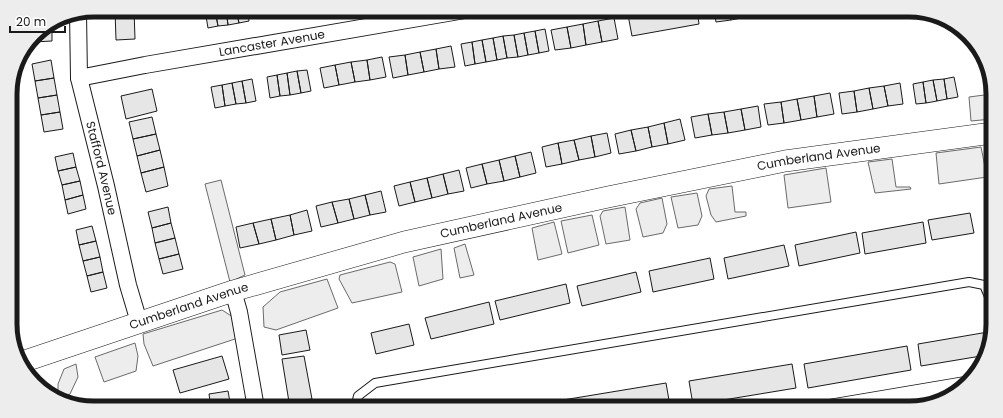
<svg xmlns="http://www.w3.org/2000/svg" width="1003" height="418" viewBox="0 0 1003 418" font-family="Poppins,sans-serif">
<style>
.built{fill:#ededed;stroke:#6a6a6a}
.building{fill:#e6e6e6;stroke:#1a1a1a}
.lines{fill:none;stroke-linecap:round;stroke-linejoin:round}
.service-casing{stroke:#1a1a1a;stroke-width:10}
.minor-casing{stroke:#1a1a1a;stroke-width:18}
.tertiary-casing{stroke:#1a1a1a;stroke-width:22}
.service{stroke:#fff;stroke-width:8}
.minor{stroke:#fff;stroke-width:16}
.tertiary{stroke:#fff;stroke-width:21}
.labels{text-anchor:middle;stroke-width:3;stroke-linejoin:round;paint-order:stroke}
.street-label{font-size:12px;fill:#1a1a1a;stroke:#fff}
.rim{fill:none;stroke:#1a1a1a;stroke-width:5}
</style>
<rect width="100%" height="100%" fill="#fff"/>
<path class="built" d="M 992,94 L 992,119 L 971,121 L 969,97 Z
M 981,147 L 987,177 L 939,184 L 936,153 Z
M 892,159 L 896,187 L 910,187 L 911,189 L 875,193 L 868,162 Z
M 826,168 L 831,202 L 788,208 L 784,175 Z
M 221,180 L 245,275 L 230,282 L 205,184 Z
M 732,186 L 735,212 L 746,212 L 746,216 L 716,222 L 711,215 L 706,196 L 709,189 Z
M 697,193 L 702,216 L 698,225 L 678,228 L 671,197 Z
M 662,198 L 667,224 L 663,233 L 643,237 L 636,209 L 640,203 Z
M 625,207 L 630,240 L 606,244 L 600,216 L 603,211 Z
M 592,215 L 599,245 L 568,253 L 561,221 Z
M 554,222 L 562,254 L 538,260 L 532,228 Z
M 465,244 L 474,275 L 460,278 L 454,248 Z
M 441,249 L 443,279 L 419,286 L 413,257 Z
M 390,262 L 395,264 L 402,292 L 352,303 L 339,279 L 340,275 Z
M 327,279 L 338,308 L 276,330 L 264,327 L 263,307 L 280,292 Z
M 222,310 L 236,319 L 238,338 L 153,366 L 144,344 L 143,334 Z
M 135,343 L 138,356 L 136,371 L 104,382 L 95,357 Z
M 76,364 L 78,377 L 70,394 L 58,398 L 58,384 L 64,369 Z"/>
<path class="building" d="M 115,10 L 134,10 L 135,39 L 116,40 Z
M 205,10 L 215,10 L 218,26 L 208,28 Z
M 215,10 L 226,10 L 228,25 L 218,26 Z
M 226,10 L 236,10 L 239,23 L 228,25 Z
M 236,10 L 247,10 L 249,21 L 239,23 Z
M 262,10 L 272,10 L 273,16 L 263,17 Z
M 272,10 L 283,10 L 283,14 L 273,16 Z
M 283,10 L 293,10 L 293,12 L 283,14 Z
M 654,10 L 697,10 L 699,24 L 632,36 L 628,15 Z
M 714,10 L 729,10 L 731,20 L 716,22 Z
M 729,10 L 745,10 L 746,17 L 731,20 Z
M 745,10 L 760,10 L 761,15 L 746,17 Z
M 760,10 L 775,10 L 776,12 L 761,15 Z
M 614,18 L 618,39 L 602,42 L 598,21 Z
M 598,21 L 602,42 L 586,45 L 583,24 Z
M 583,24 L 586,45 L 571,48 L 567,27 Z
M 46,26 L 52,26 L 52,41 L 34,42 L 34,37 L 38,31 Z
M 567,27 L 571,48 L 555,50 L 551,30 Z
M 545,29 L 549,51 L 539,53 L 535,31 Z
M 535,31 L 539,53 L 528,55 L 524,33 Z
M 524,33 L 528,55 L 518,57 L 514,35 Z
M 514,35 L 518,57 L 507,58 L 503,36 Z
M 503,36 L 507,58 L 497,60 L 493,38 Z
M 493,38 L 497,60 L 486,62 L 482,40 Z
M 482,40 L 486,62 L 475,64 L 472,42 Z
M 472,42 L 475,64 L 465,66 L 461,44 Z
M 451,46 L 455,67 L 439,69 L 436,49 Z
M 436,49 L 439,69 L 424,72 L 420,52 Z
M 420,52 L 424,72 L 408,75 L 405,55 Z
M 405,55 L 408,75 L 393,78 L 389,57 Z
M 382,57 L 386,77 L 370,80 L 367,60 Z
M 51,60 L 54,78 L 35,81 L 32,64 Z
M 367,60 L 370,80 L 355,82 L 351,62 Z
M 351,62 L 355,82 L 339,85 L 335,65 Z
M 335,65 L 339,85 L 324,88 L 320,68 Z
M 307,70 L 311,91 L 301,93 L 297,71 Z
M 297,71 L 301,93 L 290,95 L 287,73 Z
M 287,73 L 290,95 L 280,96 L 277,75 Z
M 277,75 L 280,96 L 270,98 L 267,77 Z
M 954,77 L 958,97 L 947,99 L 944,79 Z
M 54,78 L 57,95 L 38,98 L 35,81 Z
M 252,79 L 256,101 L 246,103 L 242,81 Z
M 944,79 L 947,99 L 937,101 L 933,80 Z
M 933,80 L 937,101 L 926,103 L 923,82 Z
M 242,81 L 246,103 L 236,104 L 232,83 Z
M 923,82 L 926,103 L 916,104 L 913,84 Z
M 232,83 L 236,104 L 225,106 L 222,85 Z
M 900,83 L 903,104 L 888,106 L 884,86 Z
M 222,85 L 225,106 L 215,108 L 211,87 Z
M 884,86 L 888,106 L 873,109 L 869,88 Z
M 869,88 L 873,109 L 857,112 L 854,91 Z
M 152,89 L 157,111 L 126,119 L 121,96 Z
M 854,91 L 857,112 L 842,114 L 839,93 Z
M 830,93 L 834,114 L 817,117 L 814,96 Z
M 57,95 L 60,112 L 41,115 L 38,98 Z
M 814,96 L 817,117 L 801,120 L 797,99 Z
M 797,99 L 801,120 L 784,123 L 781,102 Z
M 781,102 L 784,123 L 768,125 L 764,104 Z
M 758,106 L 761,127 L 745,130 L 741,109 Z
M 741,109 L 745,130 L 728,133 L 724,112 Z
M 60,112 L 63,129 L 44,132 L 41,115 Z
M 724,112 L 728,133 L 712,135 L 708,114 Z
M 708,114 L 712,135 L 695,138 L 691,117 Z
M 152,117 L 156,134 L 133,139 L 129,122 Z
M 680,119 L 685,140 L 668,144 L 664,123 Z
M 664,123 L 668,144 L 652,147 L 648,127 Z
M 648,127 L 652,147 L 636,151 L 631,130 Z
M 631,130 L 636,151 L 619,154 L 615,134 Z
M 607,133 L 611,153 L 595,157 L 591,136 Z
M 156,134 L 160,150 L 137,156 L 133,139 Z
M 591,136 L 595,157 L 579,160 L 574,140 Z
M 574,140 L 579,160 L 562,164 L 558,143 Z
M 558,143 L 562,164 L 546,167 L 542,147 Z
M 160,150 L 164,167 L 141,173 L 137,156 Z
M 531,152 L 536,173 L 520,177 L 515,156 Z
M 73,153 L 76,167 L 58,171 L 55,157 Z
M 515,156 L 520,177 L 504,181 L 499,160 Z
M 499,160 L 504,181 L 487,184 L 482,164 Z
M 482,164 L 487,184 L 471,188 L 466,168 Z
M 76,167 L 80,181 L 62,185 L 58,171 Z
M 164,167 L 168,186 L 146,192 L 141,173 Z
M 459,170 L 464,191 L 448,194 L 443,174 Z
M 443,174 L 448,194 L 432,198 L 427,178 Z
M 427,178 L 432,198 L 415,202 L 410,182 Z
M 80,181 L 83,195 L 65,200 L 62,185 Z
M 410,182 L 415,202 L 399,206 L 394,186 Z
M 381,191 L 386,212 L 370,215 L 365,195 Z
M 83,195 L 86,209 L 68,214 L 65,200 Z
M 365,195 L 370,215 L 354,219 L 349,199 Z
M 349,199 L 354,219 L 338,223 L 332,202 Z
M 332,202 L 338,223 L 321,227 L 316,206 Z
M 168,207 L 171,223 L 152,228 L 148,212 Z
M 307,210 L 312,231 L 294,235 L 290,215 Z
M 970,213 L 974,233 L 932,240 L 928,220 Z
M 290,215 L 294,235 L 276,240 L 271,219 Z
M 271,219 L 276,240 L 259,244 L 253,223 Z
M 923,222 L 926,243 L 865,254 L 862,233 Z
M 171,223 L 175,238 L 155,243 L 152,228 Z
M 253,223 L 259,244 L 240,248 L 236,227 Z
M 92,226 L 96,241 L 79,245 L 76,230 Z
M 856,232 L 860,253 L 799,266 L 795,245 Z
M 175,238 L 179,254 L 159,259 L 155,243 Z
M 96,241 L 100,257 L 83,261 L 79,245 Z
M 784,245 L 789,266 L 728,279 L 724,258 Z
M 179,254 L 183,269 L 163,274 L 159,259 Z
M 100,257 L 103,272 L 87,276 L 83,261 Z
M 710,258 L 714,279 L 653,292 L 649,271 Z
M 103,272 L 107,288 L 91,292 L 87,276 Z
M 636,272 L 641,292 L 582,306 L 577,286 Z
M 566,284 L 570,303 L 500,320 L 495,301 Z
M 489,302 L 494,324 L 431,339 L 425,318 Z
M 11,316 L 15,317 L 11,333 Z
M 409,324 L 414,345 L 376,354 L 371,333 Z
M 306,330 L 310,350 L 282,355 L 279,335 Z
M 988,332 L 989,343 L 987,355 L 921,366 L 918,344 Z
M 907,346 L 911,370 L 808,388 L 804,364 Z
M 222,356 L 229,379 L 180,393 L 173,370 Z
M 304,356 L 312,399 L 289,402 L 282,359 Z
M 792,364 L 796,388 L 693,405 L 689,381 Z
M 666,383 L 670,406 L 564,408 L 563,400 Z
M 228,391 L 231,408 L 211,408 L 209,394 Z
M 153,402 L 154,408 L 137,408 Z
M 557,403 L 558,408 L 528,408 Z
M 313,404 L 314,408 L 292,408 Z"/>
<g class="lines">
<defs>
<path id="service" d="M 355,408 L 358,396 L 375,383 L 969,282 L 984,285 L 990,299 L 993,319"/>
<g id="minor">
<path id="s1" d="M 78,13 L 79,78 L 106,186 L 128,285 L 139,322"/>
<path id="s2" d="M 79,78 L 145,65 L 465,10"/>
<path d="M 233,291 L 239,312 L 256,408"/>
<path d="M 829,408 L 965,385"/>
</g>
<g id="tertiary">
<path id="s3" d="M 22,362 L 233,291 L 404,242 L 608,197 L 785,161 L 992,133"/>
</g>
</defs>
<use href="#service" class="service-casing"/>
<use href="#minor" class="minor-casing"/>
<use href="#tertiary" class="tertiary-casing"/>
<use href="#service" class="service"/>
<use href="#minor" class="minor"/>
<use href="#tertiary" class="tertiary"/>
</g>
<g class="labels">
<g class="street-label">
<text dy="4" stroke="none"><textPath href="#s2" startOffset="196">Lancaster Avenue</textPath></text>
<text dy="4" stroke="none"><textPath href="#s3" startOffset="824">Cumberland Avenue</textPath></text>
<text dy="4" stroke="none"><textPath href="#s1" startOffset="158">Stafford Avenue</textPath></text>
<text dy="4" stroke="none"><textPath href="#s3" startOffset="500">Cumberland Avenue</textPath></text>
<text dy="4" stroke="none"><textPath href="#s3" startOffset="176">Cumberland Avenue</textPath></text>
</g>
</g>
<path d="M0 0H1003V418H0ZM94 17H909A77 77 0 0 1 986 94V324A77 77 0 0 1 909 401H94A77 77 0 0 1 17 324V94A77 77 0 0 1 94 17Z" fill="#ededed" fill-rule="evenodd"/>
<path class="rim" d="M94 17H909A77 77 0 0 1 986 94V324A77 77 0 0 1 909 401H94A77 77 0 0 1 17 324V94A77 77 0 0 1 94 17Z"/>
<path d="M10 26v6h55v-6" fill="none" stroke="#1a1a1a" stroke-width="2"/>
<text x="16" y="26" font-size="12" fill="#1a1a1a" stroke="#ffffff" stroke-width="3" paint-order="stroke">20 m</text>
</svg>
